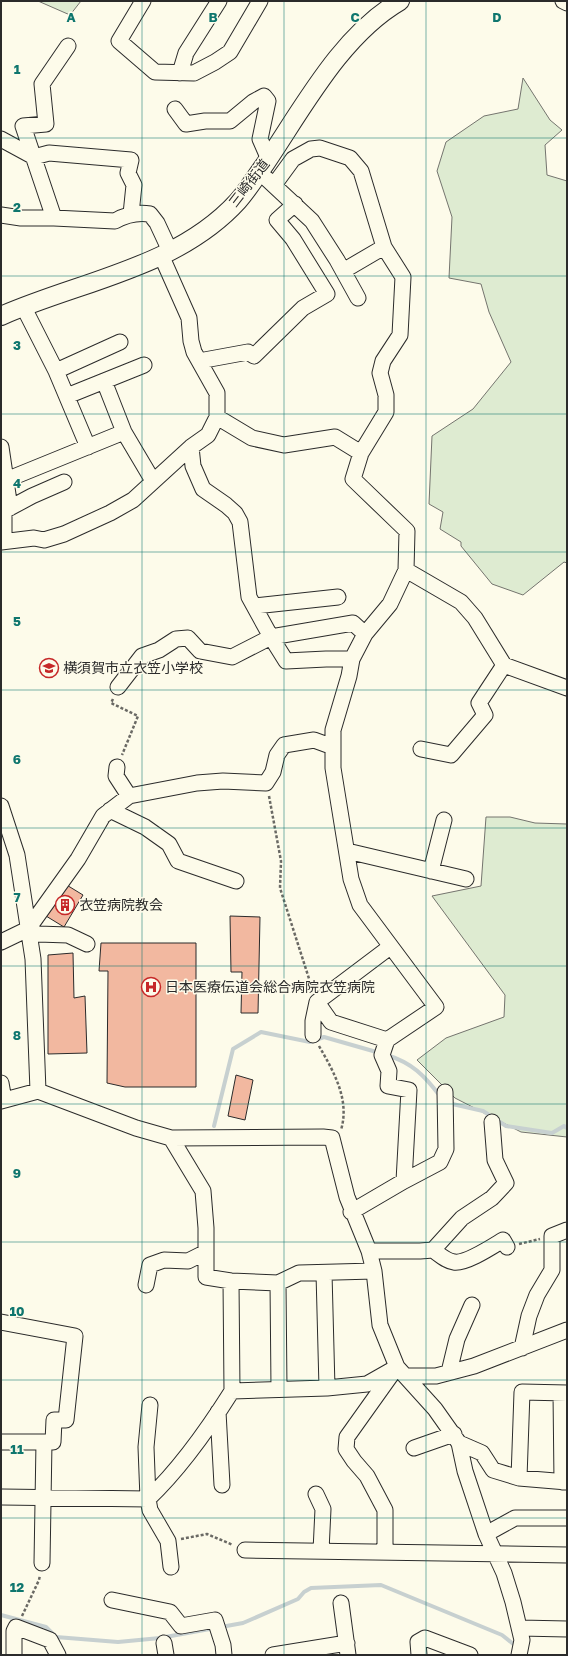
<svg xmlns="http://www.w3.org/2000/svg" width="568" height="1656" viewBox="0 0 568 1656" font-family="'Golos Text','Noto Sans JP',sans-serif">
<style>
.green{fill:#deebd1;stroke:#74746e}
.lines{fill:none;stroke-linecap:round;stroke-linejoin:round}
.stream{stroke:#c7d0d0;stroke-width:4}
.building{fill:#f2b8a0;stroke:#2b2b2b}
.minor-casing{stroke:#2b2b2b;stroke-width:17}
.major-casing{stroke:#2b2b2b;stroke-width:20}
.path{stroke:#6a6964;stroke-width:2.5;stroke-dasharray:3 2;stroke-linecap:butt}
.minor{stroke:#fdfbea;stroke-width:15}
.major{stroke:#fdfbea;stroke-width:18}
.grid{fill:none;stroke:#0f766e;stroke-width:1;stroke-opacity:0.55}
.labels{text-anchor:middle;stroke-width:3;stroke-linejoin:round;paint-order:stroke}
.street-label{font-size:14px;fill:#2b2b2b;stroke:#fdfbea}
.poi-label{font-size:14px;fill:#2b2b2b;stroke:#fdfbea;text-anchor:start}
.grid-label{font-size:13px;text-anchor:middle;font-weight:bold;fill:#0f766e;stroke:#fdfbea;stroke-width:3;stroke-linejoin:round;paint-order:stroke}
</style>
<rect width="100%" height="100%" fill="#fdfbea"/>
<path class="green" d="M 38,1 L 81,1 L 70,15 Z
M 523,78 L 550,120 L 562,130 L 545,145 L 547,175 L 567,181 L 567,563 L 564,562 L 523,595 L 492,584 L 461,546 L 461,542 L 440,529 L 443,512 L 429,504 L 432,436 L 473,409 L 511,362 L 489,312 L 481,284 L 449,278 L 452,217 L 437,171 L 446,142 L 484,116 L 518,109 Z
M 486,817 L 510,817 L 535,823 L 567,824 L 567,1137 L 521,1132 L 455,1098 L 417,1060 L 446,1038 L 504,1017 L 505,995 L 432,896 L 481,886 Z"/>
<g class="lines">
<path class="stream" d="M 387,1055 C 412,1063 424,1075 440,1096
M 448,1103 L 483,1111 L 506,1126 L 552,1133 L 564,1126 L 567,1128
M 214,1126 L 233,1049 L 261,1032 L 310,1042 L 324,1037 L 380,1053
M 1,1615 L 46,1627 L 55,1636
M 56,1637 L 118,1642 L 160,1638 L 243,1623 L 298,1599 L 304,1592 L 311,1588 L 381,1585 L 502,1635 L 517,1647"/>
</g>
<path class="building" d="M 65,884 L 83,895 L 64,927 L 46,916 Z
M 230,916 L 260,917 L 258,1013 L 241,1013 L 242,972 L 231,972 Z
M 101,943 L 196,943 L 196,1087 L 125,1087 L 107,1083 L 108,971 L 99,971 Z
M 73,953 L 74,998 L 85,996 L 87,1053 L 48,1054 L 48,955 Z
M 236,1075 L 253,1080 L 245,1120 L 228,1116 Z"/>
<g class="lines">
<defs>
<path id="minor" d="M 143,1 L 119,41 L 155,72 L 194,73 L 215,62 L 230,52 L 260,1
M 563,1 L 567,3
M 180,73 L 186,53 L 219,1
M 175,109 L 186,124 L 205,121 L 230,121 L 253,102 L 264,96 L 268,101 L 260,139 L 267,155 L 270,157
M 1,139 L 34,157 L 49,153 L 131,160 L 128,173 L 134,185 L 131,214
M 267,179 L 312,221 L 337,260 L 358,298
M 274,185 L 293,159 L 311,149 L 320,148 L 350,158 L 361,171 L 384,247 L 403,277 L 400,335 L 383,361 L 380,373 L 386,395 L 386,412 L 361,453 L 353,479 L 407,531 L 406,570 L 390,604 L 365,634 L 352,659 L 349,676 L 333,730 L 333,768 L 351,879 L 360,905 L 436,1007 L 387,1040 L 382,1055 L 389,1071 L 388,1086 L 409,1090 L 404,1181 L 351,1212
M 1,215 L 21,218 L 54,218 L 23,126 L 46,124 L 42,84 L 68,46
M 54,218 L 115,221 C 127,214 137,212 150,214 L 157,223 L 170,251
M 161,255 L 189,318 L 191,341 L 194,352 L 217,393 L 217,417
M 343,271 L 384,247
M 23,306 L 56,371 L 88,447
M 199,361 L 248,352 L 254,356 L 303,308 L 327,294 L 293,239 L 277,220 L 295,204
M 56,371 L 120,342
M 104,381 L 124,432 L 153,481
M 67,396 L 144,365
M 1,447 L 10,508
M 191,447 L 193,466 L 203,489 L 226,505 L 235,513 L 240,522 L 249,597 L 271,637 L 286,661 L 326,659 L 352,659
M 6,480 L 124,432
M 4,541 L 4,511 L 32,496 L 64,482
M 1,542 L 34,538 L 44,540 L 64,534 L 110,513 L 133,500 L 191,447 L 208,435 L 217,417 L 252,438 L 284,445 L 335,437 L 361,453
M 406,570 L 461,602 L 475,618 L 504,665 L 567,688
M 255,606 L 338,597
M 118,687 L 142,656 L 159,650 L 176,639 L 188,638 L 200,651 L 232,657 L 271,637 L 353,623 L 365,634
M 421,749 L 451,755 L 485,715 L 479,703 L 504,665
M 129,796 L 197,783 L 223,781 L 266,783 L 273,772 L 277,755 L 284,745 L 314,740 L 333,747
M 1,806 L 17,855 L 33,959 L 38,1091
M 110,810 L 145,827 L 169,844 L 178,861 L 236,881
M 347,851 L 466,879
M 431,871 L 444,820
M 28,929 L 38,934 L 68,935 L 87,944
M 1,942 L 28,929 L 78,859 L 103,816 L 129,796 L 116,776 L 117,767
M 317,1002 L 331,1022 L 387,1040
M 313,1035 L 313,1021 L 317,1002 L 390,947
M 1,1083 L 4,1100
M 1,1101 L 38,1091 L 136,1128 L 171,1138 L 323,1137 L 332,1138 L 347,1197 L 369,1251 L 374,1271 L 380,1325 L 397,1367 L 435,1409 L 459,1443 L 465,1471 L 486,1534 L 504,1573 L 513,1602 L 522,1640 L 519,1655
M 171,1138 L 203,1191 L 206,1228 L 206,1277 L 231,1281 L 278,1283 L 279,1389
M 404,1181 L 440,1162 L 446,1149 L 445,1092
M 433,1250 C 440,1255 446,1261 454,1262 C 466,1264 493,1246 503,1240 L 507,1247
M 369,1251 L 420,1251 L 433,1250 L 462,1218 L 492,1198 L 506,1183 L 495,1160 L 492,1122
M 324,1273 L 327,1388
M 231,1281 L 232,1391
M 278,1283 L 299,1273 L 374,1271
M 146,1285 L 150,1265 L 164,1260 L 188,1261 L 206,1252
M 1,1322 L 75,1336 L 66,1420 L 54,1420 L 53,1442 L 44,1442
M 522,1348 L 529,1316 L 537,1295 L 552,1270 L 552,1236 L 567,1230
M 449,1372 L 457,1339 L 472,1305
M 406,1376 L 436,1376 L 474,1366 L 567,1330
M 561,1393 L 562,1482
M 150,1405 L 146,1447 L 148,1499 L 150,1510 L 168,1541 L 171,1567
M 218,1412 L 222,1485
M 1,1442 L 44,1442 L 42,1563
M 459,1443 L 482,1453 L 493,1470 L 519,1478 L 567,1482
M 414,1448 L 454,1434
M 519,1478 L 522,1392 L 567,1393
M 316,1494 L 323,1509 L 321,1551
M 2,1497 L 148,1499 C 181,1468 208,1429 232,1391 L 327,1388 L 367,1384 L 397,1367
M 486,1534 L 515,1518 L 567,1518
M 245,1550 L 567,1555
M 385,1552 L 385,1510 L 367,1476 L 354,1461 L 346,1449 L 347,1437 L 394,1371
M 112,1600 L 170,1612 L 181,1626 L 215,1620 L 223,1645 L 224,1655
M 341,1603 L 348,1655
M 520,1628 L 567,1629
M 164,1643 L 166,1655
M 14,1655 L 14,1631 L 16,1627 L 50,1640 L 58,1655
M 273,1655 L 347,1643
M 419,1655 L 418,1642 L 425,1638 L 470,1655"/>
<path id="major" d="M 1,316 C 80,281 177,268 238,201 C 247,191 255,178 263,167 C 302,110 340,36 400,1"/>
</defs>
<use href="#minor" class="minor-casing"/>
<use href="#major" class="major-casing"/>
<path class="path" d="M 113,699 L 111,703 L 138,716 L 122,755
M 269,796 L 281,861 L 280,888 L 312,988
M 319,1046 C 334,1072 350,1100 341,1130
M 519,1244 L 540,1239
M 181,1539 L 207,1534 L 233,1545
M 22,1616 L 39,1580 L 40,1575"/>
<use href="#minor" class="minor"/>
<use href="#major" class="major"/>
</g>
<path class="grid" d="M 142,1 L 142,1655M 284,1 L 284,1655M 426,1 L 426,1655M 1,138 L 567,138M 1,276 L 567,276M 1,414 L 567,414M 1,552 L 567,552M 1,690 L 567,690M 1,828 L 567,828M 1,966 L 567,966M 1,1104 L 567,1104M 1,1242 L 567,1242M 1,1380 L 567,1380M 1,1518 L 567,1518"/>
<defs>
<symbol id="school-ring" viewBox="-11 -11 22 22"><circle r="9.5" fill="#fdfbea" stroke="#c62828" stroke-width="1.5"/><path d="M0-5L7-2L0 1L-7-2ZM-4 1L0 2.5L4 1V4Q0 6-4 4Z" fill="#c62828"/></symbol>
<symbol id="building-ring" viewBox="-11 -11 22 22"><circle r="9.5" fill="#fdfbea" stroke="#c62828" stroke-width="1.5"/><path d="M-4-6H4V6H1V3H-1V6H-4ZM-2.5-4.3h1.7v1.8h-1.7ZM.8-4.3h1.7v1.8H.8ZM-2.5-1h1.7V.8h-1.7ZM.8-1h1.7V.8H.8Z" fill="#c62828"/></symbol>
<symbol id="hospital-ring" viewBox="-11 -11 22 22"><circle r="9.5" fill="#fdfbea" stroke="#c62828" stroke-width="1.5"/><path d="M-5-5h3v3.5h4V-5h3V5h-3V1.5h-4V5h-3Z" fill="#c62828"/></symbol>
</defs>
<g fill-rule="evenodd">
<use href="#school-ring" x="38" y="657" width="22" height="22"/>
<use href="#building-ring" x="54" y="894" width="22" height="22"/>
<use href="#hospital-ring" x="140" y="976" width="22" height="22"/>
</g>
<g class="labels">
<g class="street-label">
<text transform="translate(249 183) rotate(-52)" y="5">三崎街道</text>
</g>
<g class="poi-label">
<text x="63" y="673">横須賀市立衣笠小学校</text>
<text x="79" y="910">衣笠病院教会</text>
<text x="165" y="992">日本医療伝道会総合病院衣笠病院</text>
</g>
</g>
<g class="grid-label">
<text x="71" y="22">A</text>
<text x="213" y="22">B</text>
<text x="355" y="22">C</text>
<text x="497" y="22">D</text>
<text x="17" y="74">1</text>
<text x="17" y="212">2</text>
<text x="17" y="350">3</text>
<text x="17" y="488">4</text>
<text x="17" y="626">5</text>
<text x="17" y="764">6</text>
<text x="17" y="902">7</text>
<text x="17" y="1040">8</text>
<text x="17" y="1178">9</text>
<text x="17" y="1316">10</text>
<text x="17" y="1454">11</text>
<text x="17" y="1592">12</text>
</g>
<rect width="568" height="1656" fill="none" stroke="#2b2b2b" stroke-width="4"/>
</svg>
